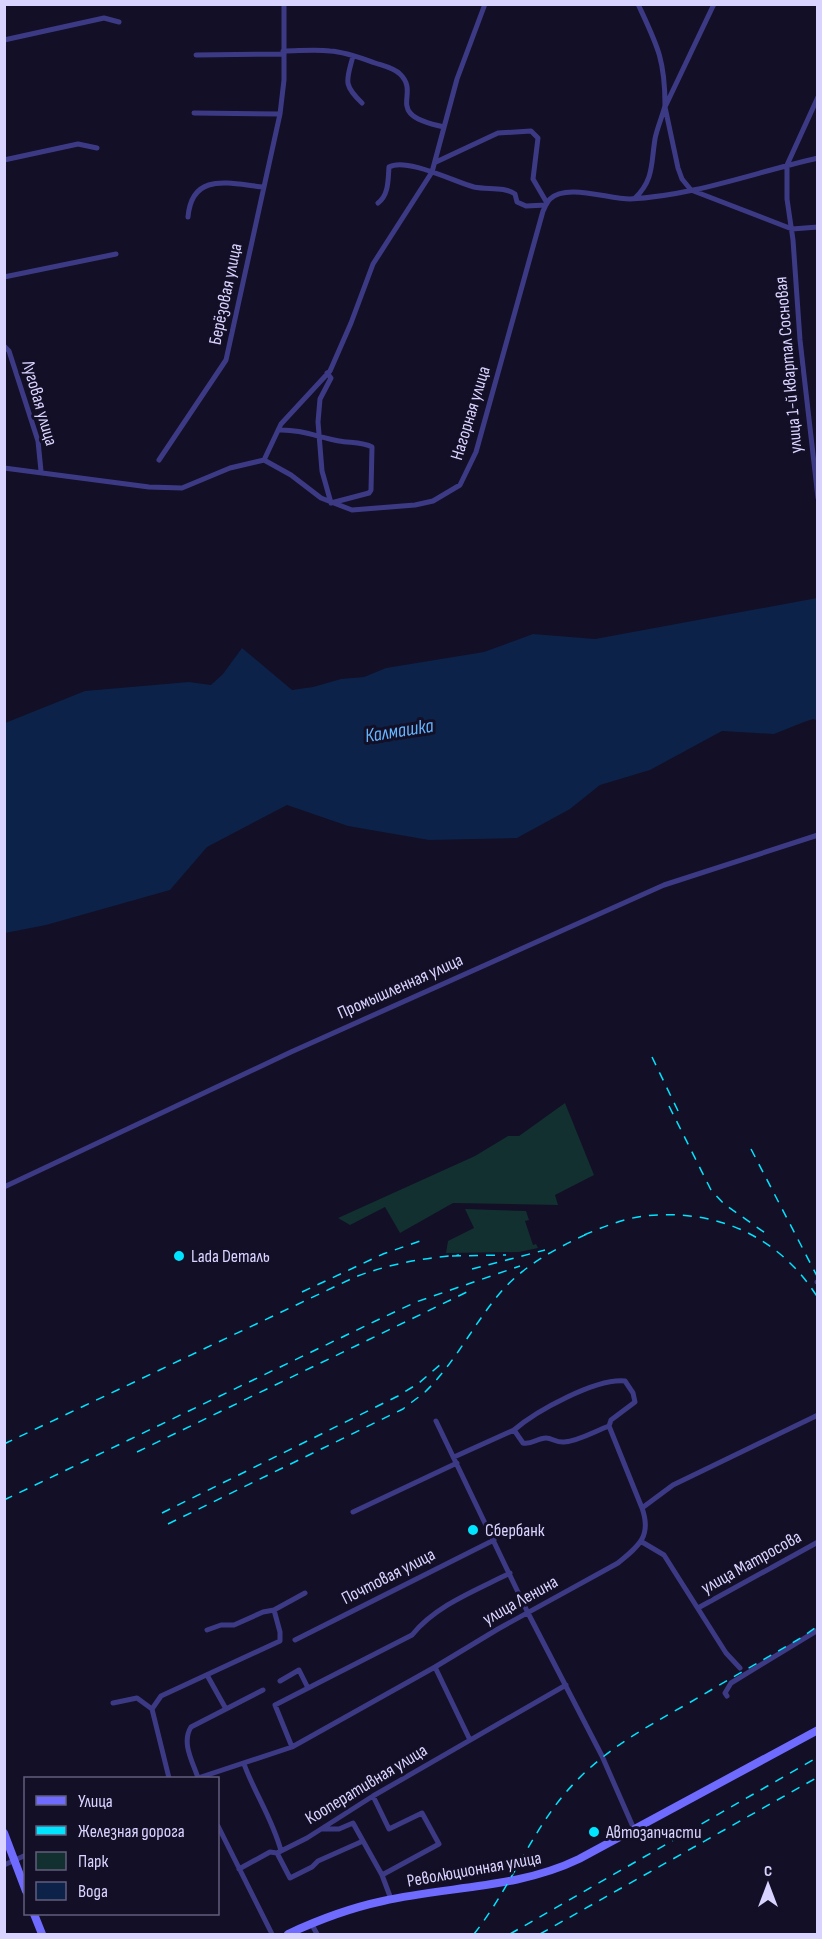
<svg xmlns="http://www.w3.org/2000/svg" width="822" height="1939" viewBox="0 0 822 1939" font-family="'Sofia Sans Condensed',sans-serif">
<style>
.green{fill:#12302f}
.water{fill:#0c2248}
.lines{fill:none;stroke-linecap:round;stroke-linejoin:round}
.street{stroke:#3d3a85;stroke-width:5}
.secondary{stroke:#6f6bff;stroke-width:8}
.rail{stroke:#00e5ff;stroke-width:1.5;stroke-dasharray:9 8;stroke-linecap:butt}
.poi-dot{fill:#00e5ff;stroke:#130f26;stroke-width:2}
.labels{text-anchor:middle;stroke-width:6;stroke-linejoin:round;paint-order:stroke}
.street-label{font-size:18px;fill:#d9d4ff;stroke:#130f26}
.poi-label{font-size:18px;fill:#d9d4ff;stroke:#130f26;text-anchor:start}
.water-label{font-size:20px;font-style:italic;fill:#62b6ff;stroke:#130f26}
</style>
<rect width="100%" height="100%" fill="#130f26"/>
<path class="green" d="M 565,1103 L 594,1175 L 555,1195 L 558,1205 L 453,1203 L 400,1233 L 385,1207 L 350,1225 L 338,1218 L 475,1156 L 508,1136 L 519,1136 Z
M 465,1209 L 526,1211 L 529,1220 L 525,1221 L 533,1245 L 536,1244 L 538,1248 L 519,1252 L 446,1253 L 448,1241 L 474,1228 Z"/>
<path class="water" d="M 817,598 L 817,720 L 813,719 L 804,722 L 774,734 L 722,731 L 650,770 L 600,785 L 570,809 L 517,838 L 429,840 L 348,826 L 287,805 L 207,847 L 170,890 L 46,925 L 5,933 L 5,723 L 85,691 L 189,682 L 211,685 L 223,674 L 242,648 L 292,690 L 313,687 L 341,679 L 364,677 L 386,668 L 484,652 L 533,634 L 595,639 Z"/>
<g class="lines">
<path class="street" d="M 714,4 L 665,107 L 678,168 L 682,179 L 691,190 L 792,229 L 818,227
M 4,40 L 104,18 L 119,22
M 283,51 C 299,51 315,49 330,51 C 346,52 361,58 375,63 C 384,66 394,68 400,74 C 422,95 381,114 444,127
M 196,55 L 283,54
M 353,56 C 347,80 342,84 362,103
M 818,97 L 787,165 L 787,199 L 793,240 L 800,340 L 818,498
M 194,113 L 280,114
M 4,160 L 78,144 L 97,148
M 436,162 L 498,133 L 531,131 L 538,138 L 533,179 L 547,203
M 635,198 C 654,180 651,163 655,139 C 656,131 665,109 665,105 C 665,59 657,45 638,4
M 378,203 C 389,195 388,179 389,167 C 406,157 455,182 474,187 C 487,190 504,186 515,194 L 517,202 L 526,206 L 546,205
M 188,217 C 192,171 230,184 264,187
M 4,277 L 116,254
M 4,346 L 9,351 L 38,441 L 41,471
M 278,430 C 299,429 318,437 339,441 C 350,443 363,442 372,447 L 371,490 L 369,493 L 331,503 L 322,471 L 318,422 L 320,399 L 331,378 L 327,373
M 159,460 L 226,360 L 280,114 L 284,80 L 284,4
M 264,460 L 291,475 L 321,498 L 352,510 L 415,505 L 433,501 L 460,485 L 476,452 L 543,211 C 545,207 547,202 550,199 C 566,183 608,199 630,199 C 693,196 756,172 818,158
M 264,460 L 281,424 L 330,371 L 351,323 L 373,264 L 432,172 L 457,79 L 485,4
M 4,468 L 149,487 L 182,488 L 230,468 L 264,460
M 4,1187 L 291,1052 L 664,885 L 818,835
M 817,1282 L 818,1282
M 436,1421 L 528,1613 L 602,1756 L 634,1829
M 514,1430 C 536,1411 596,1378 625,1381 L 633,1393 L 635,1402 L 611,1420 L 609,1426
M 454,1457 L 514,1430 L 523,1443 C 532,1445 537,1438 546,1438 C 552,1438 557,1443 564,1442 C 579,1441 595,1431 609,1426 L 642,1508
M 353,1512 L 457,1463
M 642,1542 L 664,1555 L 726,1653 L 740,1668
M 698,1608 L 818,1542
M 207,1630 L 221,1625 L 234,1625 L 263,1612 L 274,1610
M 295,1640 L 494,1540
M 435,1667 L 470,1740
M 207,1675 L 226,1709
M 280,1681 L 299,1670 L 308,1688
M 727,1696 L 725,1693 L 731,1683 L 818,1630
M 113,1703 L 137,1698 L 152,1709
M 292,1747 L 275,1705 L 412,1635 C 436,1605 477,1590 510,1573
M 244,1764 C 255,1794 273,1820 281,1851
M 169,1778 L 152,1709 L 161,1696 L 280,1641 L 280,1632 L 274,1610 L 305,1593
M 198,1778 L 292,1747 L 435,1667 L 498,1629 L 618,1563 C 639,1546 652,1536 642,1508 L 673,1485 L 818,1415
M 198,1778 C 193,1762 181,1743 191,1727 L 263,1690
M 373,1796 L 389,1829 L 422,1813 L 439,1844 L 382,1875
M 218,1826 L 272,1934
M 322,1829 L 339,1829 L 353,1823 L 382,1875 L 391,1899
M 363,1841 L 318,1861 L 312,1867 L 290,1878 L 277,1853 L 307,1838 L 373,1796 L 566,1685
M 4,1865 L 26,1855
M 239,1869 L 270,1852 L 277,1853
M 311,1923 L 317,1934"/>
<path class="secondary" d="M 4,1833 L 26,1891
M 34,1914 L 42,1934
M 288,1934 C 318,1920 350,1908 383,1901 C 448,1886 517,1889 579,1859 L 818,1730"/>
<path class="rail" d="M 652,1057 L 679,1113
M 669,1106 L 711,1190 L 724,1204 L 768,1235
M 751,1149 L 818,1278
M 584,1235 C 603,1227 625,1218 645,1216 C 717,1208 780,1237 818,1298
M 452,1256 L 506,1255
M 472,1269 L 545,1250
M 302,1292 L 383,1254 L 426,1239
M 4,1444 L 355,1277 C 389,1264 423,1258 459,1255
M 137,1452 L 469,1291
M 4,1500 L 386,1316 L 416,1302 L 520,1266
M 162,1513 L 398,1396 L 419,1383 L 441,1364
M 168,1524 L 403,1409 C 410,1403 418,1398 425,1392 C 455,1363 473,1325 500,1293 C 525,1264 557,1248 591,1232
M 474,1934 C 508,1891 528,1839 562,1797 C 598,1753 641,1730 689,1703 C 726,1681 763,1660 799,1639 L 818,1626
M 510,1934 L 818,1757
M 540,1934 L 818,1777"/>
</g>
<g class="poi-dot">
<circle cx="179" cy="1256" r="6"/>
<circle cx="473" cy="1530" r="6"/>
<circle cx="594" cy="1832" r="6"/>
</g>
<g class="labels">
<g class="street-label">
<text transform="translate(225 294) rotate(-78)" y="6">Берёзовая улица</text>
<text transform="translate(788 365) rotate(-95)" y="6">улица 1-й квартал Сосновая</text>
<text transform="translate(40 403) rotate(74)" y="6">Луговая улица</text>
<text transform="translate(470 413) rotate(-73)" y="6">Нагорная улица</text>
<text transform="translate(400 986) rotate(-24)" y="6">Промышленная улица</text>
<text transform="translate(751 1562) rotate(-29)" y="6">улица Матросова</text>
<text transform="translate(388 1576) rotate(-27)" y="6">Почтовая улица</text>
<text transform="translate(520 1600) rotate(-29)" y="6">улица Ленина</text>
<text transform="translate(366 1784) rotate(-31)" y="6">Кооперативная улица</text>
<text transform="translate(474 1869) rotate(-10)" y="6">Революционная улица</text>
</g>
<g class="poi-label">
<text x="191" y="1262">Lada Dеталь</text>
<text x="485" y="1536">Сбербанк</text>
<text x="606" y="1838">Автозапчасти</text>
</g>
<g class="water-label">
<text transform="translate(399 730) rotate(-9)" y="7">Калмашка</text>
</g>
</g>
<rect width="822" height="1939" fill="none" stroke="#d9d4ff" stroke-width="12"/>
<rect x="24" y="1777" width="195" height="138" fill="#130f26" stroke="#625e7d" stroke-width="1.5"/>
<rect x="36" y="1796" width="30" height="9" fill="#6f6bff" stroke="#625e7d" stroke-width="1.5"/>
<text x="78" y="1807" font-size="18" fill="#d9d4ff">Улица</text>
<rect x="36" y="1826" width="30" height="9" fill="#00e5ff" stroke="#625e7d" stroke-width="1.5"/>
<text x="78" y="1837" font-size="18" fill="#d9d4ff">Железная дорога</text>
<rect x="36" y="1852" width="30" height="18" fill="#12302f" stroke="#625e7d" stroke-width="1.5"/>
<text x="78" y="1867" font-size="18" fill="#d9d4ff">Парк</text>
<rect x="36" y="1882" width="30" height="18" fill="#0c2248" stroke="#625e7d" stroke-width="1.5"/>
<text x="78" y="1897" font-size="18" fill="#d9d4ff">Вода</text>
<g transform="translate(768 1885)" stroke="#130f26" stroke-width="4.5" paint-order="stroke">
<path d="M0-4.5L10 22L0 15L-10 22Z" fill="#d9d4ff"/>
<text y="-9" font-size="16" font-weight="bold" text-anchor="middle" fill="#d9d4ff">С</text>
</g>
</svg>
